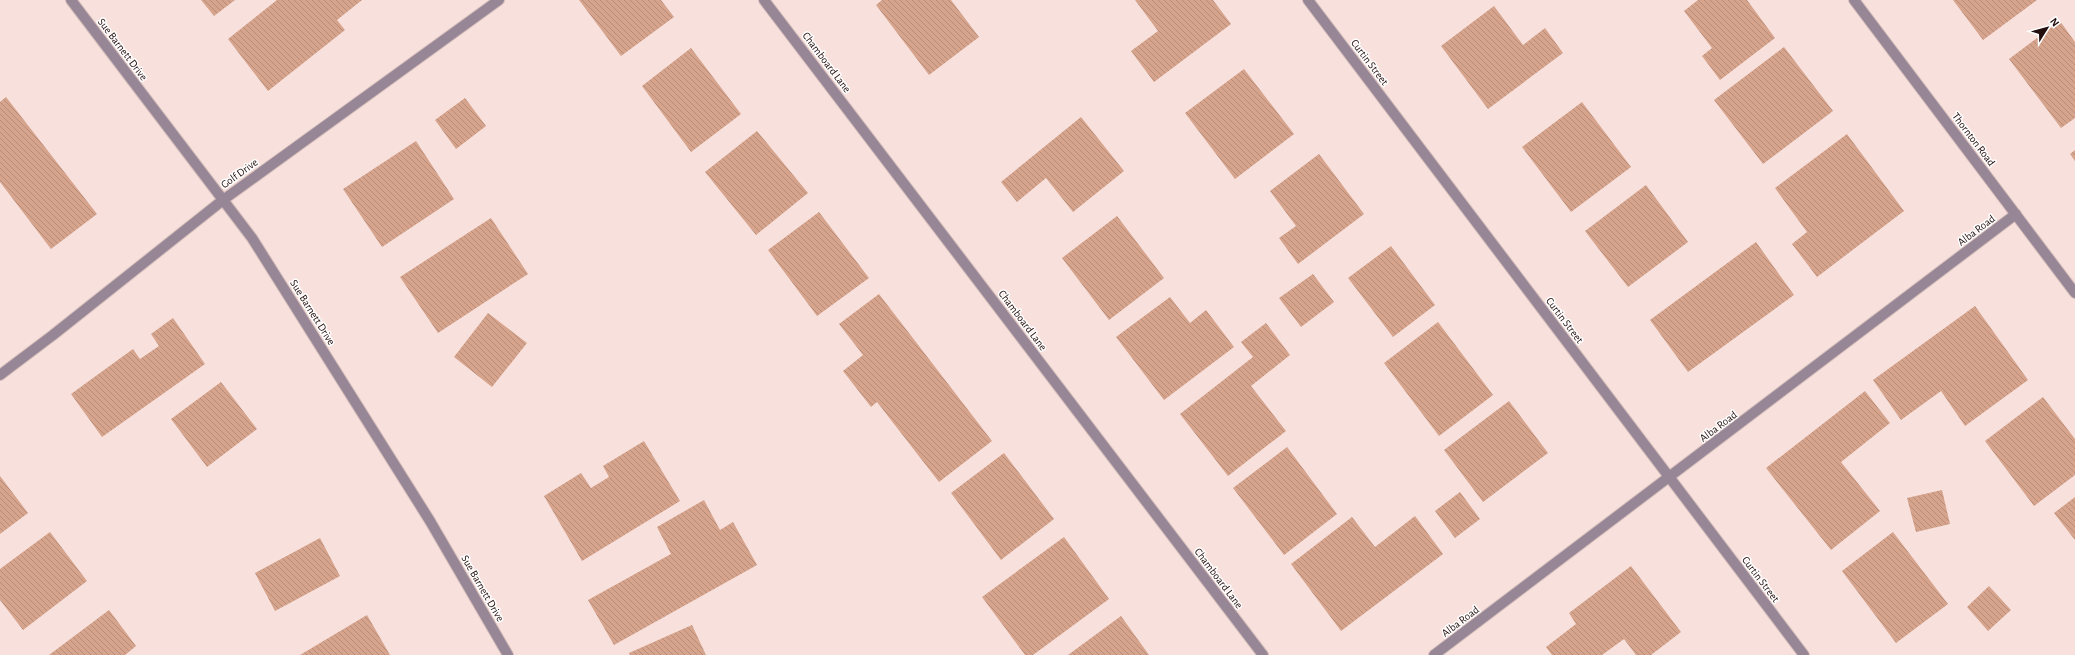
<svg xmlns="http://www.w3.org/2000/svg" width="2075" height="655" viewBox="0 0 2075 655" font-family="'Alegreya Sans',sans-serif">
<style>
.building{fill:url(#building-back-hatch)}
.lines{fill:none;stroke-linecap:round;stroke-linejoin:round}
.minor-casing{stroke:#d6bebb;stroke-width:12}
.minor{stroke:#968696;stroke-width:10}
.labels{text-anchor:middle;stroke-width:3;stroke-linejoin:round;paint-order:stroke}
.street-label{font-size:11px;fill:#220e0c;stroke:#fff}
</style>
<defs>
<pattern id="building-back-hatch" width="6" height="6" patternUnits="userSpaceOnUse"><rect width="6" height="6" fill="#d6a48c"/><path d="M-1 5l2 2M0 0l6 6M5-1l2 2" fill="none" stroke="#b78c78"/></pattern>
</defs>
<rect width="100%" height="100%" fill="#f8e0dc"/>
<path class="building" d="M 201,0 L 235,0 L 214,16 Z
M 277,0 L 362,0 L 337,20 L 345,30 L 268,91 L 228,39 Z
M 579,0 L 661,0 L 674,17 L 621,56 Z
M 882,0 L 951,0 L 979,37 L 929,75 L 876,5 Z
M 1135,0 L 1213,0 L 1231,24 L 1154,82 L 1131,51 L 1158,31 Z
M 1698,0 L 1747,0 L 1775,38 L 1720,80 L 1702,56 L 1712,48 L 1684,11 Z
M 1953,0 L 2037,0 L 1983,40 Z
M 1494,6 L 1523,45 L 1545,28 L 1563,53 L 1488,109 L 1441,46 Z
M 2060,21 L 2075,42 L 2075,118 L 2061,128 L 2009,59 Z
M 1784,47 L 1833,111 L 1763,164 L 1714,100 Z
M 691,48 L 741,114 L 691,152 L 642,86 Z
M 1244,69 L 1294,134 L 1235,179 L 1185,113 Z
M 6,97 L 97,214 L 51,249 L 0,182 L 0,102 Z
M 465,98 L 486,126 L 456,149 L 435,120 Z
M 1582,102 L 1631,167 L 1571,212 L 1522,147 Z
M 1081,117 L 1124,171 L 1073,212 L 1046,178 L 1017,202 L 1001,182 Z
M 757,131 L 808,193 L 756,235 L 705,172 Z
M 1847,134 L 1904,211 L 1817,277 L 1792,244 L 1807,232 L 1775,188 Z
M 416,141 L 454,199 L 382,247 L 343,189 Z
M 2075,150 L 2075,161 L 2070,154 Z
M 1319,154 L 1364,214 L 1298,264 L 1279,238 L 1296,226 L 1270,191 Z
M 1646,185 L 1688,242 L 1628,287 L 1585,231 Z
M 819,212 L 869,278 L 817,316 L 768,250 Z
M 1117,216 L 1164,278 L 1109,320 L 1062,258 Z
M 491,218 L 528,274 L 438,333 L 400,277 Z
M 1756,242 L 1794,295 L 1688,372 L 1650,320 Z
M 1391,246 L 1435,305 L 1393,337 L 1348,278 Z
M 1313,274 L 1334,302 L 1301,327 L 1279,298 Z
M 879,294 L 992,441 L 939,482 L 877,402 L 871,407 L 843,371 L 863,355 L 839,324 Z
M 1170,297 L 1190,323 L 1206,310 L 1234,347 L 1164,400 L 1116,337 Z
M 1975,306 L 2028,380 L 1965,426 L 1941,391 L 1901,420 L 1873,380 Z
M 488,313 L 527,343 L 492,387 L 454,357 Z
M 173,318 L 205,364 L 102,437 L 71,394 L 133,349 L 140,359 L 159,346 L 151,334 Z
M 1438,322 L 1493,395 L 1439,436 L 1384,363 Z
M 1266,323 L 1290,355 L 1251,386 L 1286,431 L 1228,476 L 1180,414 L 1253,357 L 1241,342 Z
M 221,382 L 257,429 L 207,467 L 171,419 Z
M 1865,391 L 1890,423 L 1841,462 L 1880,511 L 1831,550 L 1766,468 Z
M 2043,397 L 2075,439 L 2075,475 L 2034,506 L 1985,441 Z
M 1509,401 L 1548,453 L 1483,502 L 1444,450 Z
M 644,441 L 680,501 L 582,561 L 544,496 L 581,473 L 591,488 L 609,477 L 603,466 Z
M 1287,447 L 1337,514 L 1284,555 L 1233,488 Z
M 1004,453 L 1054,519 L 1001,560 L 951,493 Z
M 0,476 L 28,513 L 0,534 Z
M 1942,490 L 1950,524 L 1916,532 L 1907,498 Z
M 1460,492 L 1480,519 L 1455,538 L 1435,511 Z
M 2075,497 L 2075,540 L 2054,513 Z
M 704,500 L 720,530 L 733,522 L 757,565 L 614,645 L 588,600 L 671,554 L 657,527 Z
M 1415,516 L 1443,554 L 1341,631 L 1291,564 L 1352,517 L 1375,547 Z
M 50,532 L 87,581 L 23,630 L 0,600 L 0,569 Z
M 1893,532 L 1948,604 L 1896,643 L 1842,571 Z
M 1064,537 L 1109,599 L 1033,655 L 1025,655 L 982,597 Z
M 320,538 L 340,576 L 275,611 L 255,573 Z
M 1631,566 L 1681,632 L 1651,655 L 1636,655 L 1624,639 L 1602,655 L 1552,655 L 1546,647 L 1576,624 L 1569,613 Z
M 1989,586 L 2011,610 L 1988,631 L 1967,607 Z
M 109,610 L 136,646 L 125,655 L 49,655 Z
M 367,615 L 390,655 L 300,655 Z
M 1121,616 L 1149,655 L 1068,655 Z
M 692,625 L 706,655 L 630,655 L 629,653 Z"/>
<g class="lines">
<defs>
<path id="minor" d="M 71,0 L 252,238 L 430,521 L 508,655
M 764,0 L 1263,655
M 1308,0 L 1804,655
M 1854,0 L 2075,293
M 0,375 L 53,335 L 223,200 L 499,0
M 1434,655 L 2016,214"/>
</defs>
<use href="#minor" class="minor-casing"/>
<use href="#minor" class="minor"/>
</g>
<g class="labels">
<g class="street-label">
<text transform="translate(123 49) rotate(53)" y="4">Sue Barnett Drive</text>
<text transform="translate(827 62) rotate(53)" y="4">Chamboard Lane</text>
<text transform="translate(1370 62) rotate(53)" y="4">Curtin Street</text>
<text transform="translate(1974 139) rotate(53)" y="4">Thornton Road</text>
<text transform="translate(239 173) rotate(-36)" y="4">Golf Drive</text>
<text transform="translate(1976 230) rotate(-37)" y="4">Alba Road</text>
<text transform="translate(313 312) rotate(58)" y="4">Sue Barnett Drive</text>
<text transform="translate(1023 320) rotate(53)" y="4">Chamboard Lane</text>
<text transform="translate(1565 320) rotate(53)" y="4">Curtin Street</text>
<text transform="translate(1718 426) rotate(-37)" y="4">Alba Road</text>
<text transform="translate(1219 578) rotate(53)" y="4">Chamboard Lane</text>
<text transform="translate(1761 579) rotate(53)" y="4">Curtin Street</text>
<text transform="translate(483 588) rotate(60)" y="4">Sue Barnett Drive</text>
<text transform="translate(1460 621) rotate(-37)" y="4">Alba Road</text>
</g>
</g>
<g transform="translate(2047 28) rotate(53)" stroke="#ffffff" stroke-width="3" paint-order="stroke">
<path d="M0-3L7 15L0 10L-7 15Z" fill="#220e0c"/>
<text y="-6" font-size="11" font-weight="bold" text-anchor="middle" fill="#220e0c">N</text>
</g>
</svg>
